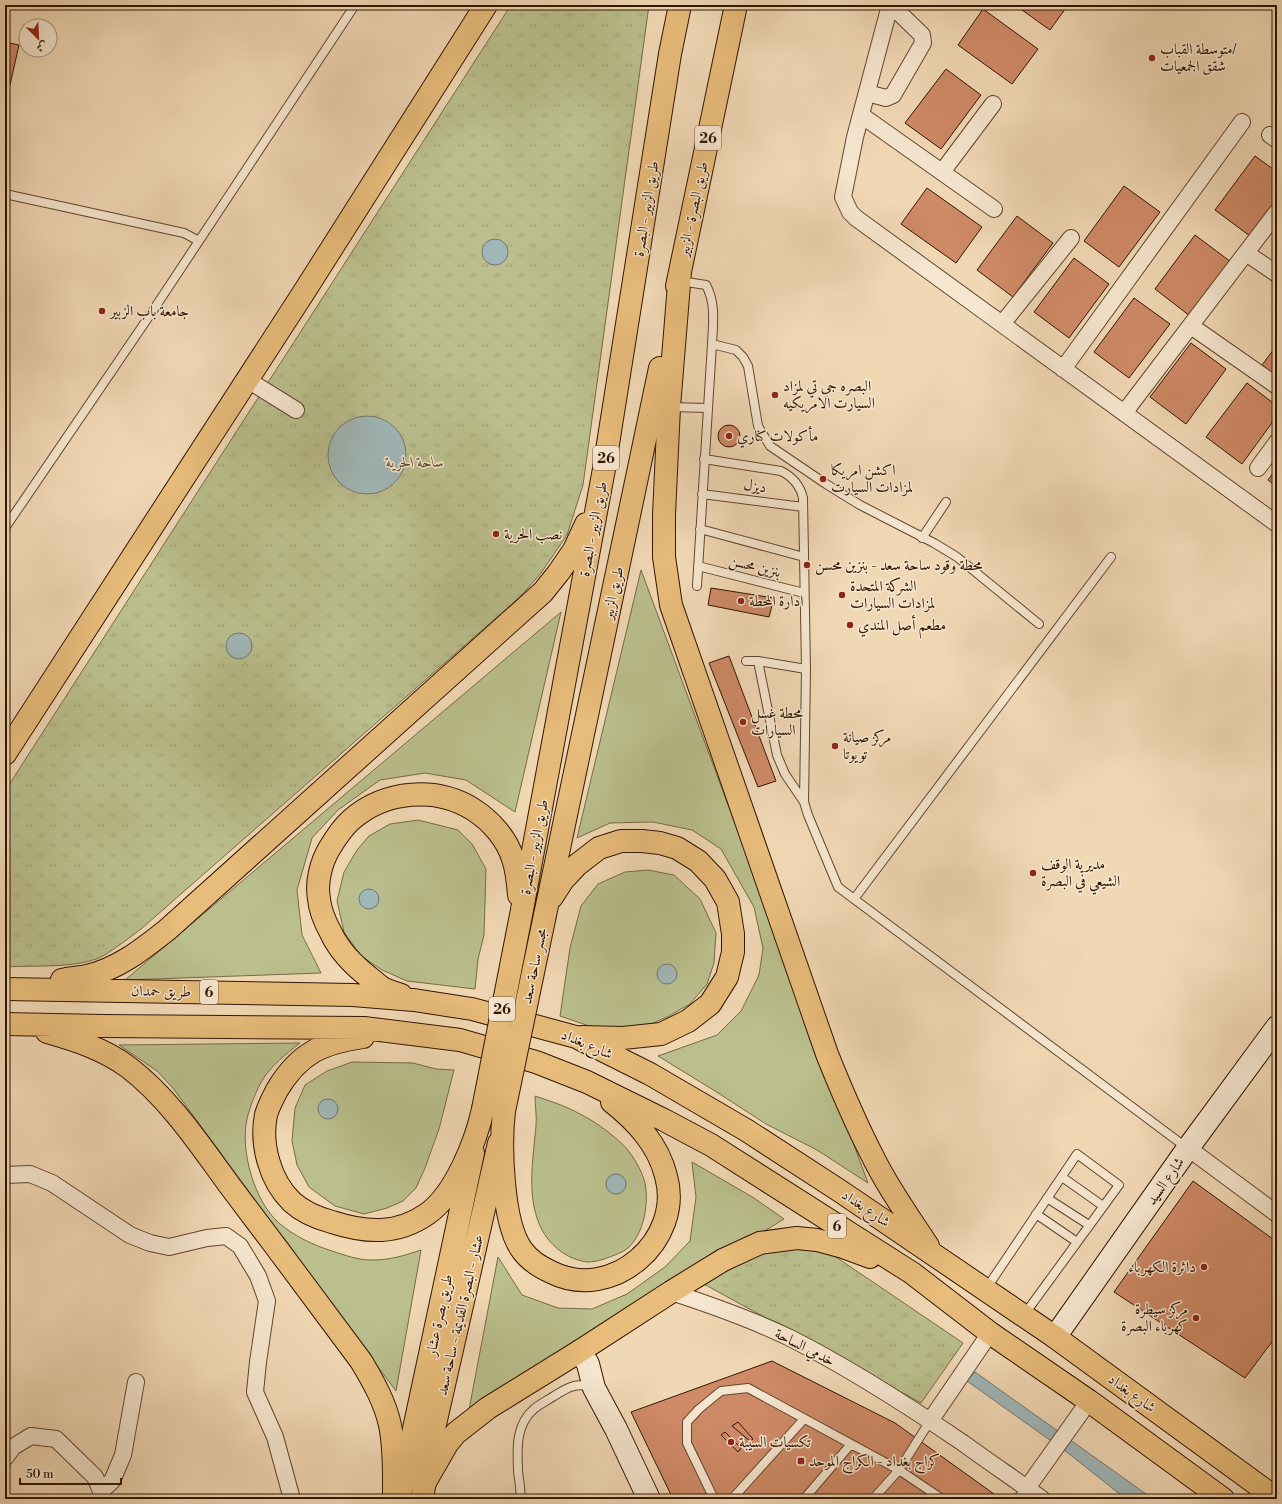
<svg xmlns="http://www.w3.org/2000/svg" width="1282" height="1504" viewBox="0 0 1282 1504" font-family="'Libre Bodoni',Amiri,serif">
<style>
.green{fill:#babf8d;stroke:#766a46}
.park{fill:url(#park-tufts);stroke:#766a46}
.water{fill:#a0b7b9;stroke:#74766f}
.building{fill:#cf8a67;stroke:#311500}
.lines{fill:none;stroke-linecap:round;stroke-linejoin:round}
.lane-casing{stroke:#61462d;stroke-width:10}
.street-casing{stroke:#61462d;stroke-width:18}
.secondary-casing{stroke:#311500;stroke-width:24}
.primary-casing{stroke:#311500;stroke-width:24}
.highway-casing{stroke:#311500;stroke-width:24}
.lane{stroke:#f6e6cf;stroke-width:8}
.street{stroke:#f6e6cf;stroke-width:16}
.secondary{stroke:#f6e6cf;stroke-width:22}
.primary{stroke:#e8bc7a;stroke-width:22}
.highway{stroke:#e8bc7a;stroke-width:22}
.highway-bridge-casing{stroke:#311500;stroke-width:24;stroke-linecap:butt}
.highway-bridge{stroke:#e8bc7a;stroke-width:22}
.poi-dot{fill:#8f2418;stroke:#f6e6cf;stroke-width:1.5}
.labels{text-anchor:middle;stroke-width:3;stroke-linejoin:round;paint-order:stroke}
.shield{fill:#f6e6cf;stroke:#6c543e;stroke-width:1}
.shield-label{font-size:14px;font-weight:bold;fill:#311500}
.poi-label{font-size:15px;fill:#311500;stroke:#f6e6cf;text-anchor:start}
.street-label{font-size:15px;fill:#311500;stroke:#f6e6cf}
.park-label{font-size:15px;font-style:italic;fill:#5a482a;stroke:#f6e6cf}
</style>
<defs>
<pattern id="park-tufts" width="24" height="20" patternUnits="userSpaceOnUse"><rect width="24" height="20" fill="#babf8d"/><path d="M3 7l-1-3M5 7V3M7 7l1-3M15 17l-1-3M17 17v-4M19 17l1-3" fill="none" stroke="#a0a378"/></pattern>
</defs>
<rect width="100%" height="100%" fill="#f1d8b5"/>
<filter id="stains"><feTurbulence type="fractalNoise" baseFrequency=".005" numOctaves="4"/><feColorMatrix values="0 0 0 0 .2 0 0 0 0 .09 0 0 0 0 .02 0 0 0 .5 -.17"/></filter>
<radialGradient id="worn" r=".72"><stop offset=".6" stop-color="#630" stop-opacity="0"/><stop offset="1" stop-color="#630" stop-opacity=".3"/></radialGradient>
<path class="green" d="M 641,570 L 868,1183 L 817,1150 L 766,1124 L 715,1091 L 658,1056 L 717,1035 L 741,1011 L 759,975 L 763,948 L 754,907 L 721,849 L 692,830 L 653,822 L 610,823 L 577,838 Z
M 561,612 L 515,812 L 466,780 L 425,773 L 380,780 L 338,810 L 312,838 L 297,890 L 302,935 L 321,973 L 125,980 Z
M 418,820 L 458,830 L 472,844 L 486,869 L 484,935 L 478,959 L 475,989 L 407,981 L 382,970 L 361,956 L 344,932 L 337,901 L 344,872 L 357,850 L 369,836 L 390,824 Z
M 648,870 L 674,875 L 700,899 L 716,933 L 714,963 L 707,984 L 690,1004 L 669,1016 L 651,1024 L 628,1028 L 595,1028 L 560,1016 L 570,948 L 581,906 L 598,884 L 625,872 Z
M 300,1043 C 286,1054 272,1065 263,1079 C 256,1091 250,1106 247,1119 C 240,1150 254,1201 279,1223 C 294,1236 313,1245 332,1251 C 344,1255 358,1260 371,1260 C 390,1260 403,1256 421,1250 L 396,1391 L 349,1328 L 173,1088 L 157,1071 L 119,1045 Z
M 352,1062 L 413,1063 L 436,1069 L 454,1070 L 439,1129 L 425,1168 L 416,1188 L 403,1201 L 387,1208 L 364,1214 L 335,1206 L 309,1187 L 297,1165 L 292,1141 L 295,1108 L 305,1085 L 327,1071 Z
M 535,1096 C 550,1101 566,1106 580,1114 C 594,1121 608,1131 620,1142 C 630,1150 642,1170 645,1183 C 649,1204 644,1233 628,1248 C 625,1251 619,1253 615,1255 C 607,1258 597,1262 588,1262 C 568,1260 550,1246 541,1228 C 526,1196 533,1160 536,1126 C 537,1116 535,1106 535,1096 Z
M 692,1162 L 754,1198 L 784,1219 L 468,1415 L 498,1257 L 522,1295 L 558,1308 L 592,1309 L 627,1294 L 665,1267 L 690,1241 L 696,1197 Z"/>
<path class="park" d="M 511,5 L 649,5 L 583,485 L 567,535 L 541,573 L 520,597 L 141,929 C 129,938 116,948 103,956 C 78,969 34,965 5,967 L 5,791 Z
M 795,1245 L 830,1253 L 963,1343 L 921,1403 L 702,1283 L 745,1258 Z"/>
<path class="water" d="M482 252a13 13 0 1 1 26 0a13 13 0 1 1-26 0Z
M328 455a39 39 0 1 1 78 0a39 39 0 1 1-78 0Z
M226 646a13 13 0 1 1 26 0a13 13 0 1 1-26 0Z
M359 899a10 10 0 1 1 20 0a10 10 0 1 1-20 0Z
M657 974a10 10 0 1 1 20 0a10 10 0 1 1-20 0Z
M318 1109a10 10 0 1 1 20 0a10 10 0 1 1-20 0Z
M606 1184a10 10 0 1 1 20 0a10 10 0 1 1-20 0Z
M 975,1372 L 1153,1499 L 1126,1499 L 1068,1453 L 967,1381 Z"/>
<path class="building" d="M 1015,5 L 1068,5 L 1050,30 Z
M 983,9 L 1038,49 L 1012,84 L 958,45 Z
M 5,42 L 19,45 L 10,85 L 5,84 Z
M 946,69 L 981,95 L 941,149 L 905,123 Z
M 1255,156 L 1277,172 L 1277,200 L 1250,236 L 1215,210 Z
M 1124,186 L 1160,212 L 1119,267 L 1084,241 Z
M 927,188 L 982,227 L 956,263 L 901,224 Z
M 1017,216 L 1053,243 L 1013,297 L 977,270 Z
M 1195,235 L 1231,262 L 1190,316 L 1155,289 Z
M 1074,258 L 1109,284 L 1069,338 L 1034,312 Z
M 1134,298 L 1170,324 L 1129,378 L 1094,352 Z
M 1191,343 L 1226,369 L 1186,424 L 1150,397 Z
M 1277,345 L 1277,376 L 1262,365 Z
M 1247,383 L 1277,406 L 1277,416 L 1242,464 L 1206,437 Z
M718 436a11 11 0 1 1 22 0a11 11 0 1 1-22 0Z
M 1277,468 L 1277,487 L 1268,480 Z
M 711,588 L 774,598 L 769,617 L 708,605 Z
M 729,656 L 776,781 L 758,787 L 709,663 Z
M 1193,1181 L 1277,1242 L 1277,1335 L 1245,1378 L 1114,1292 Z
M 772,1361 L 895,1423 L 1001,1499 L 673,1499 L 631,1412 Z
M 738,1422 L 753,1439 L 750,1441 L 732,1426 Z
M 725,1432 L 741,1448 L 738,1452 L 721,1435 Z"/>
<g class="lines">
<defs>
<path id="lane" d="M 5,194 L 184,233 L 199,241
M 680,281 L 706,285 C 716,303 713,324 712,344 L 697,586
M 712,344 L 736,350 L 743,357 L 748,366 L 758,426 L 770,446 L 826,484 L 860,505 L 934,543 L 957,557 L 1039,624
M 670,407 L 707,408
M 704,459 L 781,471 C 793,477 800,485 803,498 L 806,669 L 804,802 L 808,815 L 838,887 L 1187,1148
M 702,494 L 803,507
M 5,528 L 152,312 L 355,5
M 700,529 L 804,557
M 922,538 L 946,502
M 698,566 L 804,593
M 746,661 L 758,661 L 806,669
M 758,661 L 777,755 L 785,774 L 804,802
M 854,899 L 1111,557
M 1062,1177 L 1103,1206
M 1047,1198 L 1089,1225
M 1036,1214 L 1077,1242
M 986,1289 L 1077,1154 L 1119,1185 L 1024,1315
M 520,1499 C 522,1489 518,1479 518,1469 C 517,1448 516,1424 534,1409 C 540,1404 548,1400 554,1396 C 567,1388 576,1382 591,1387
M 714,1499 L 687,1443 L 687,1422 L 699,1409 L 721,1391 L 748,1388 L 899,1470 L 942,1499
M 732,1499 L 804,1419
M 804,1499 L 851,1444
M 873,1499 L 899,1470 L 930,1421
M 1017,1499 L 1027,1488"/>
<path id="street" d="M 890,5 L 855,137 L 843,197 L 850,212 L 856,218 L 1277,524
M 867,93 L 886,98 L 893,95 L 923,43 L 922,35 L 891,5
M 861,115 L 994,209
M 1270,135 L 1277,140
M 942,172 L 993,104
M 1246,253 L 1277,274
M 1002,324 L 1071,238
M 1191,326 L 1277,386
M 1063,369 L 1242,122
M 246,379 L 296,410
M 1124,413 L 1277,212
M 1258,468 L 1277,442
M 1188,1148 L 1277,1214
M 5,1175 L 30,1174 L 52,1183 L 130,1235 L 150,1243 L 169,1247 L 207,1238 L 226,1236 L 240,1246 L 258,1276 L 267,1301 L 258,1362 L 255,1392 L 275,1437 L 292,1499
M 671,1292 C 711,1305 751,1319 790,1338 C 850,1368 907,1405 963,1443 C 989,1462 1016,1480 1042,1499
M 930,1421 L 990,1333
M 5,1458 L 13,1447 L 31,1436 L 56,1439 L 95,1477 L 101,1491 L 101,1499
M 1027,1488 L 1089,1401
M 101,1491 L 112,1481 L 123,1455 L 136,1382"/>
<path id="secondary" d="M 1055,1337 L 1188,1148 L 1277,1027
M 580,1351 L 588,1364 L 594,1388 L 616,1429 L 649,1499"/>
<path id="primary" d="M 399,1499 L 473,1153
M 422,1499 L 433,1433 L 499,1143"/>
<path id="highway" d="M 680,272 L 669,407 L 664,515 L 664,557 L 671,605 L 827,1054 C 841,1089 856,1124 873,1157 C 888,1188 909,1217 928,1246
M 677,286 L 736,5
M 5,754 L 304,292 L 486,5
M 552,897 L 563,880 L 577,865 L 599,848 L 621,841 L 642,841 L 660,843 L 677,848 L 698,861 L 715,879 L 728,902 L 733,934 L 733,952 L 727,977 L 710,1004 L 688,1021 L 661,1034 L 623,1038 L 582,1037
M 522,910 L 604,469 L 670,54 L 680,5
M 545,915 L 660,368
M 62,980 C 70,978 79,978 87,976 C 118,969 143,949 167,930 L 543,592 L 559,572 L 574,550 L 586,524
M 5,989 L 353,995 L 414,1000 L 472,1009 L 576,1037 L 650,1074 L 746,1130 L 840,1191 L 1055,1337 L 1277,1499
M 401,995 C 395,993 389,991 384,989 C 379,986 374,981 370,978 C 353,965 340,952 331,933 C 325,922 320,911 319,899 C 316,882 321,863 329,849 C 335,839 342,828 351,820 C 385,790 437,786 474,810 C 491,821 507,839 513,859 C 517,870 518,883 519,895
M 5,1024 L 103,1026 L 364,1028 L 460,1040 L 536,1062 L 587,1082 L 664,1120 L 711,1145 L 912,1273 L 990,1333 L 1089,1401 L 1223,1499
M 47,1032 C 75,1040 104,1049 128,1067 C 169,1098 200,1145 230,1186 C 274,1244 318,1303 361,1361 C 373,1381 385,1402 390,1425 C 395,1449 394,1475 394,1499
M 363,1037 C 322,1043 299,1053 277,1090 C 273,1098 268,1107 266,1115 C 260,1144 270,1181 292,1202 C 304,1213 317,1218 332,1222 C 366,1233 397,1235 427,1214 C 455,1195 476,1141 483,1109
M 504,1111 C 500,1145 502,1223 522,1250 C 529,1260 540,1267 551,1272 C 612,1303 684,1240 666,1176 C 658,1144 636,1121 612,1102
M 424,1484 L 447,1444 L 456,1433 L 488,1408 L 580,1351 L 671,1292 L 723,1260 L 760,1243 L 797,1238 L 817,1240 L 843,1247 L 870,1257"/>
</defs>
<use href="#lane" class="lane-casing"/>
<use href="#street" class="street-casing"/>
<use href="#secondary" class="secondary-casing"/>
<use href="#primary" class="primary-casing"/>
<use href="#highway" class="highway-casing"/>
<use href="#lane" class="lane"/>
<use href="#street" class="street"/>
<use href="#secondary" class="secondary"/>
<use href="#primary" class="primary"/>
<use href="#highway" class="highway"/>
<defs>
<path id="highway-bridge" d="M 483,1109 L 522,910
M 504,1111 L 545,915"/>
</defs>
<use href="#highway-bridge" class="highway-bridge-casing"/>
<use href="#highway-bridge" class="highway-bridge"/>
</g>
<g class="poi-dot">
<circle cx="1152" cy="58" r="4"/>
<circle cx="102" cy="311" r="4"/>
<circle cx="775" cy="395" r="4"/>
<circle cx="729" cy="436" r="4"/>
<circle cx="823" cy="479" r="4"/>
<circle cx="496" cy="534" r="4"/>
<circle cx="807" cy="565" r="4"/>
<circle cx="842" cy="595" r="4"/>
<circle cx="741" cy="601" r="4"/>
<circle cx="850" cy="625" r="4"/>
<circle cx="743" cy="722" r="4"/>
<circle cx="835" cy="746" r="4"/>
<circle cx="1033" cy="873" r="4"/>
<circle cx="1204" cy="1267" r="4"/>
<circle cx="1196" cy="1318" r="4"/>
<circle cx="731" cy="1442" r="4"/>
<rect x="797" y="1457" width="8" height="8" rx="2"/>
</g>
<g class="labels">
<g class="shield">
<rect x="695" y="126" width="26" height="24" rx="3"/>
<rect x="593" y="446" width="26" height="24" rx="3"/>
<rect x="200" y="980" width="18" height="24" rx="3"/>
<rect x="489" y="997" width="26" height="24" rx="3"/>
<rect x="828" y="1214" width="18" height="24" rx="3"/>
</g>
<g class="shield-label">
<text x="708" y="143">26</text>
<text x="606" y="463">26</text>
<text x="209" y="997">6</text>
<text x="502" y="1014">26</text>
<text x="837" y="1231">6</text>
</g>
<g class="poi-label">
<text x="1160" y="54">متوسطة القباب/<tspan x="1160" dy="17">شقق الجمعيات</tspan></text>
<text x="110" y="316">جامعة باب الزبير</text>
<text x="783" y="391">البصره جي تي لمزاد<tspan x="783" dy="17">السيارت الامريكيه</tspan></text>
<text x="737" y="441">مأكولات كناري</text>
<text x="831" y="475">اكشن امريكا<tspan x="831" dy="17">لمزادات السيارت</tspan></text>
<text x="504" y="539">نصب الحرية</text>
<text x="815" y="570">محطة وقود ساحة سعد - بنزين محسن</text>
<text x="850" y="591">الشركة المتحدة<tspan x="850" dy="17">لمزادات السيارات</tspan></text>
<text x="749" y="606">ادارة المحطة</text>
<text x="858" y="630">مطعم أصل المندي</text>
<text x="751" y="718">محطة غسل<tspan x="751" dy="17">السيارات</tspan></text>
<text x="843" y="742">مركز صيانة<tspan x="843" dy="17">تويوتا</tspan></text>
<text x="1041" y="869">مديرية الوقف<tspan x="1041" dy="17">الشيعي في البصرة</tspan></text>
<text x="1196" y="1272" text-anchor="end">دائرة الكهرباء</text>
<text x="1188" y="1314" text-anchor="end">مركز سيطرة<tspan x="1188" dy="17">كهرباء البصرة</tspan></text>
<text x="739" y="1447">تكسيات السيبة</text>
<text x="809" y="1466">كراج بغداد - الكراج الموحد</text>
</g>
<g class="street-label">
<text transform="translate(646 209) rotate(-81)" y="5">طريق الزبير - البصرة</text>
<text transform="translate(693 209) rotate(-78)" y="5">طريق البصرة - الزبير</text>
<text transform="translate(755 486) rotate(8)" y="5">ديزل</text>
<text transform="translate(593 529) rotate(-79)" y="5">طريق الزبير - البصرة</text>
<text transform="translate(755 566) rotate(14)" y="5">بنزين محسن</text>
<text transform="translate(613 593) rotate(-78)" y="5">طريق الزبير</text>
<text transform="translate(534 847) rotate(-79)" y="5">طريق الزبير - البصرة</text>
<text transform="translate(534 966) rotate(-78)" y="5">مجسر ساحة سعد</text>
<text transform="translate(161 991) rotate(1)" y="5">طريق حمدان</text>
<text transform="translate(587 1044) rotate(23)" y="5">شارع بغداد</text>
<text transform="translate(1165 1181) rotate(-55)" y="5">شارع السيد</text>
<text transform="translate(866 1208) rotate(34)" y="5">شارع بغداد</text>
<text transform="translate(439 1315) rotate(-78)" y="5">طريق بصرة عشار</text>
<text transform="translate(460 1315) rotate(-77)" y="5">عشار - البصرة القديمة - ساحة سعد</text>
<text transform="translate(805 1347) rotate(27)" y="5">خدمي الساحة</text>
<text transform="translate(1132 1393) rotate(36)" y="5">شارع بغداد</text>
</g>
<g class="park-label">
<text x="415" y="467">ساحة الحرية</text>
</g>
</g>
<rect width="1282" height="1504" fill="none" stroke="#f1d8b5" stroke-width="20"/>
<rect x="6" y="6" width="1270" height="1492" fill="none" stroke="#311500" stroke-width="2"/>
<rect x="10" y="10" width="1262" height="1484" fill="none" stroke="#311500"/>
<g transform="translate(38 38) rotate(156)"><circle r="19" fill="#f6e6cf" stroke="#a7927c"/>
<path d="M0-3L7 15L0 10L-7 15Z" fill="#8f2418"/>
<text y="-6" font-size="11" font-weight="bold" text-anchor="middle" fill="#311500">ش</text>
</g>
<path d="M20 1478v6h101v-6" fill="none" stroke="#311500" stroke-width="2"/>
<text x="26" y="1478" font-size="12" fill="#311500" stroke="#f6e6cf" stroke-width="3" paint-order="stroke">50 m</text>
<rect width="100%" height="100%" filter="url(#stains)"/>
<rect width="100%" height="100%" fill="url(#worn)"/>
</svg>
